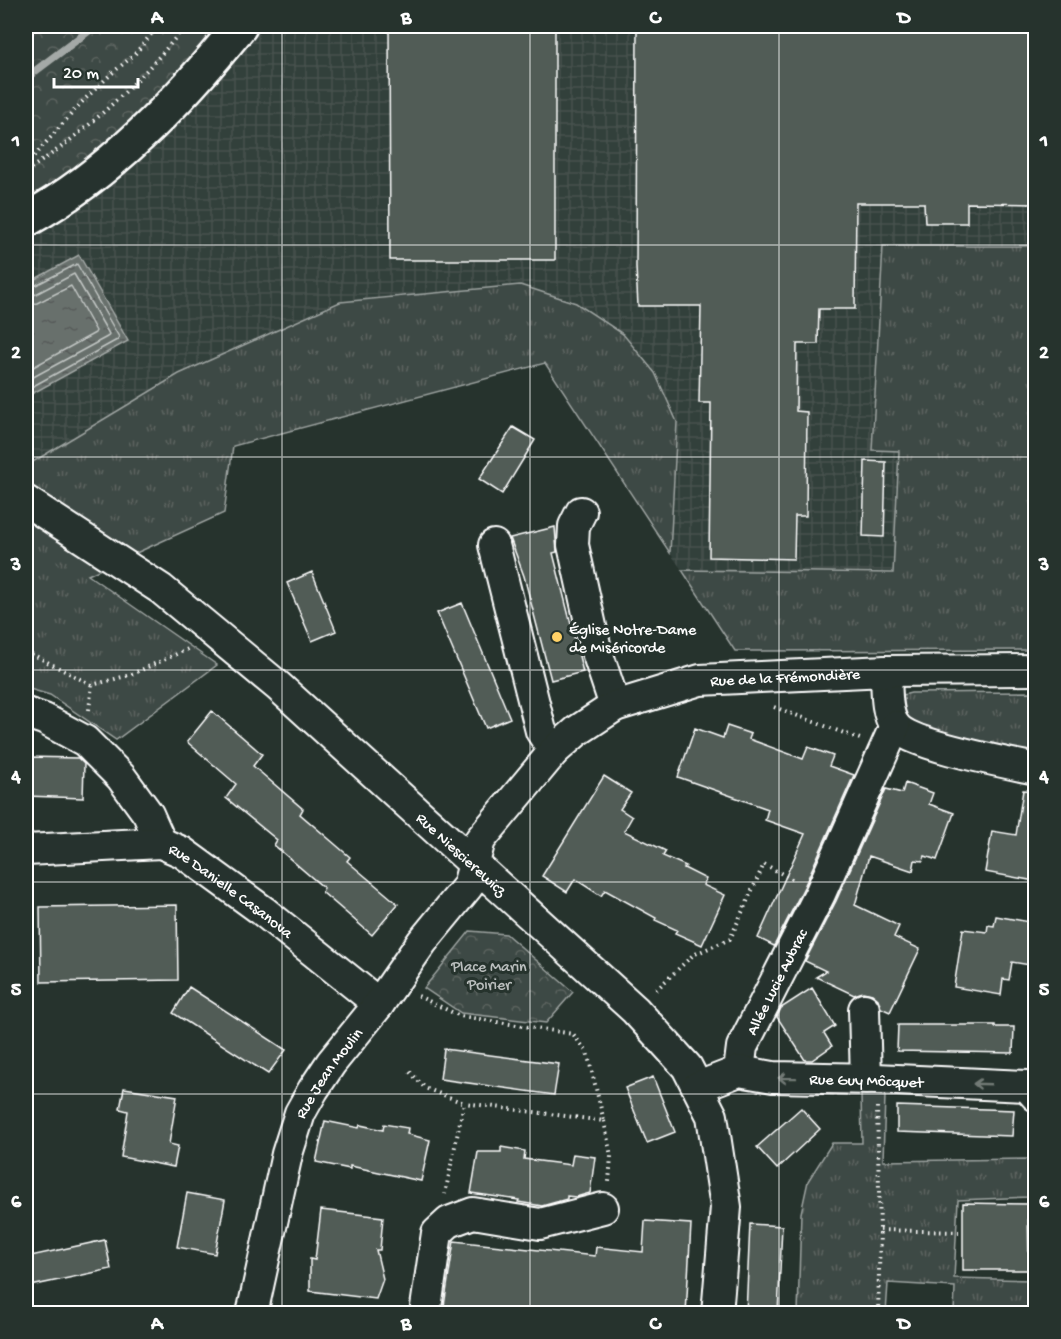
<svg xmlns="http://www.w3.org/2000/svg" width="1061" height="1339" viewBox="0 0 1061 1339" font-family="'Gochi Hand',sans-serif">
<style>
.industrial{fill:url(#industrial-grid)}
.grass{fill:url(#grass-tufts);stroke:#9ea4a2;stroke-width:1.5}
.forest{fill:url(#forest-crowns);stroke:#9ea4a2;stroke-width:1.5}
.water{fill:url(#water-ripples);stroke:#a4a9a7;stroke-width:1.5}
.lines{fill:none;stroke-linecap:round;stroke-linejoin:round}
.shore{stroke:#c2c6c4;stroke-width:1.5}
.stream{stroke:#a4a9a7;stroke-width:8}
.building{fill:#515c57;stroke:#fff;stroke-width:1.5}
.minor-casing{stroke:#fff;stroke-width:34}
.major-casing{stroke:#fff;stroke-width:38}
.path{stroke:#fff;stroke-width:4;stroke-dasharray:1.5 4.5;stroke-linecap:butt}
.minor{stroke:#26332d;stroke-width:30}
.major{stroke:#26332d;stroke-width:33}
.oneway{stroke:#727a76}
.grid{fill:none;stroke:#fff;stroke-width:1.5;stroke-opacity:0.55}
.poi-dot{fill:#ffd166;stroke:#26332d;stroke-width:2}
.labels{text-anchor:middle;stroke-width:6;stroke-linejoin:round;paint-order:stroke}
.poi-label{font-size:16px;fill:#fff;stroke:#26332d;text-anchor:start}
.street-label{font-size:16px;fill:#fff;stroke:#26332d}
.park-label{font-size:16px;fill:#bbbfbe;stroke:#26332d}
.neatline{fill:none;stroke:#fff;stroke-width:2}
.grid-label{font-size:20px;text-anchor:middle;font-weight:bold;fill:#fff}
</style>
<defs>
<pattern id="industrial-grid" width="8" height="8" patternUnits="userSpaceOnUse" patternTransform="scale(1.5)"><rect width="8" height="8" fill="#333f3a"/><path d="M0 4h8M4 0v8" fill="none" stroke="#47524e"/></pattern>
<pattern id="grass-tufts" width="24" height="20" patternUnits="userSpaceOnUse" patternTransform="scale(1.5)"><rect width="24" height="20" fill="#3e4944"/><path d="M3 7l-1-3M5 7V3M7 7l1-3M15 17l-1-3M17 17v-4M19 17l1-3" fill="none" stroke="#5b6460"/></pattern>
<pattern id="forest-crowns" width="20" height="18" patternUnits="userSpaceOnUse" patternTransform="scale(1.5)"><rect width="20" height="18" fill="#3e4944"/><path d="M2 6a3 3 0 1 1 6 0M12 15a3 3 0 1 1 6 0" fill="none" stroke="#5b6460"/></pattern>
<pattern id="water-ripples" width="26" height="14" patternUnits="userSpaceOnUse" patternTransform="scale(1.5)"><rect width="26" height="14" fill="#67706c"/><path d="M2 4q2-2 4 0t4 0M15 11q2-2 4 0t4 0" fill="none" stroke="#575a59"/></pattern>
</defs>
<rect width="100%" height="100%" fill="#26332d"/>
<filter id="ink" filterUnits="userSpaceOnUse"><feTurbulence type="fractalNoise" baseFrequency=".0167" numOctaves="2"/><feDisplacementMap in="SourceGraphic" scale="12" xChannelSelector="R" yChannelSelector="G"/><feConvolveMatrix kernelMatrix="1 2 1 2 8 2 1 2 1" color-interpolation-filters="sRGB"/></filter>
<g filter="url(#ink)">
<path class="industrial" d="M 223,26 L 1035,26 L 1035,246 L 883,246 L 872,449 L 899,451 L 893,573 L 682,570 L 670,553 L 677,422 L 623,334 L 576,303 L 520,285 L 179,374 L 26,466 L 26,206 Z"/>
<path class="grass" d="M 883,246 L 1035,246 L 1035,650 L 735,651 L 682,570 L 893,573 L 899,451 L 872,450 Z
M 520,285 L 576,303 L 623,334 L 655,373 L 677,422 L 670,553 L 545,363 L 233,446 L 224,513 L 88,575 L 217,665 L 116,740 L 50,695 L 26,688 L 26,466 L 179,374 L 340,302 Z
M 1035,692 L 1035,761 L 905,723 L 899,696 L 911,693 Z
M 861,1094 L 885,1095 L 883,1161 L 1029,1159 L 1028,1197 L 958,1200 L 954,1278 L 1030,1280 L 1031,1313 L 954,1313 L 955,1287 L 888,1283 L 886,1313 L 798,1314 L 801,1213 L 808,1181 L 832,1143 L 862,1143 Z"/>
<path class="forest" d="M 26,26 L 223,26 L 138,120 L 46,195 L 26,206 Z
M 470,931 L 506,934 L 573,992 L 546,1023 L 461,1013 L 424,988 Z"/>
<path class="water" d="M 79,255 L 128,341 L 26,397 L 26,284 Z"/>
<g class="lines">
<path class="shore" d="M 26,289 L 30,288 L 77,264 L 119,337 L 117,340 L 26,390
M 26,297 L 34,295 L 74,274 L 109,334 L 107,337 L 26,381
M 26,306 L 37,303 L 71,286 L 96,331 L 95,333 L 26,371"/>
<path class="stream" d="M 26,78 L 95,26"/>
</g>
<path class="building" d="M 389,26 L 555,26 L 555,260 L 390,260 Z
M 637,26 L 1035,26 L 1035,204 L 967,203 L 967,223 L 925,223 L 924,203 L 856,203 L 855,309 L 819,309 L 818,344 L 797,344 L 796,411 L 807,412 L 806,516 L 795,516 L 794,559 L 709,557 L 711,403 L 699,403 L 701,306 L 638,306 L 636,267 Z
M 513,427 L 535,440 L 502,494 L 479,479 Z
M 865,461 L 886,462 L 884,537 L 863,536 Z
M 555,527 L 557,552 L 553,553 L 583,672 L 551,680 L 524,576 L 510,538 Z
M 312,572 L 336,631 L 312,641 L 287,583 Z
M 462,603 L 510,718 L 486,728 L 437,613 Z
M 212,711 L 262,754 L 253,766 L 303,809 L 300,814 L 350,857 L 347,861 L 398,904 L 372,935 L 322,892 L 324,888 L 274,845 L 277,840 L 226,798 L 236,784 L 187,742 Z
M 727,726 L 751,734 L 749,739 L 803,759 L 808,747 L 833,756 L 829,766 L 854,775 L 804,887 L 774,946 L 758,938 L 805,834 L 765,820 L 768,809 L 678,777 L 695,728 L 723,738 Z
M 26,757 L 78,758 L 84,764 L 83,798 L 26,796 Z
M 604,776 L 631,793 L 620,809 L 632,817 L 624,831 L 666,851 L 663,856 L 686,866 L 684,868 L 706,879 L 703,885 L 725,895 L 702,945 L 675,933 L 677,930 L 655,920 L 656,918 L 605,890 L 601,896 L 575,879 L 567,892 L 542,876 Z
M 905,783 L 933,793 L 929,804 L 954,813 L 937,860 L 925,856 L 923,861 L 915,860 L 913,871 L 869,856 L 855,905 L 899,926 L 894,937 L 920,949 L 890,1012 L 881,1008 L 878,999 L 872,994 L 863,992 L 854,995 L 816,977 L 826,971 L 805,961 L 836,901 L 886,789 L 902,793 Z
M 1023,790 L 1035,791 L 1035,881 L 985,872 L 992,831 L 1016,835 Z
M 177,905 L 178,980 L 41,982 L 40,907 Z
M 996,916 L 1035,923 L 1030,965 L 1012,962 L 1009,980 L 1003,979 L 1001,995 L 954,987 L 963,929 L 987,932 L 988,925 L 994,926 Z
M 189,987 L 286,1050 L 268,1074 L 173,1013 Z
M 812,988 L 835,1026 L 824,1033 L 832,1046 L 812,1060 L 805,1060 L 777,1017 L 781,1008 Z
M 898,1025 L 995,1025 L 995,1027 L 1014,1027 L 1013,1053 L 897,1051 Z
M 444,1049 L 559,1064 L 554,1095 L 440,1079 Z
M 653,1077 L 675,1132 L 647,1143 L 625,1088 Z
M 124,1088 L 177,1096 L 169,1144 L 178,1146 L 174,1167 L 121,1157 L 128,1111 L 120,1109 Z
M 897,1106 L 1014,1110 L 1012,1136 L 897,1132 Z
M 801,1108 L 820,1129 L 777,1169 L 757,1147 Z
M 325,1121 L 359,1128 L 360,1125 L 383,1130 L 384,1124 L 408,1128 L 407,1134 L 430,1140 L 421,1181 L 374,1171 L 350,1166 L 350,1169 L 316,1162 Z
M 501,1147 L 525,1151 L 524,1159 L 571,1165 L 573,1154 L 595,1157 L 590,1193 L 576,1197 L 567,1196 L 567,1199 L 542,1206 L 518,1202 L 519,1200 L 471,1193 L 478,1152 L 501,1152 Z
M 187,1193 L 225,1200 L 215,1254 L 177,1247 Z
M 963,1203 L 1028,1204 L 1029,1270 L 963,1270 Z
M 321,1210 L 383,1217 L 380,1250 L 376,1250 L 383,1279 L 376,1299 L 310,1291 L 310,1259 L 315,1260 Z
M 645,1221 L 691,1224 L 686,1314 L 512,1314 L 444,1306 L 454,1241 L 595,1256 L 596,1247 L 643,1252 Z
M 750,1224 L 782,1226 L 778,1314 L 746,1314 Z
M 105,1240 L 111,1269 L 26,1287 L 26,1257 Z"/>
<g class="lines">
<defs>
<g id="minor">
<path id="s1" d="M 26,501 L 161,589 L 278,686 L 635,1010 L 687,1067 L 712,1116 L 726,1207 L 717,1314"/>
<path d="M 581,512 L 574,526 L 573,545 L 596,649 L 615,706"/>
<path d="M 494,545 L 541,731 L 554,751"/>
<path d="M 886,671 C 887,688 885,712 895,726 C 910,745 1008,763 1036,769"/>
<path d="M 26,713 L 44,719 L 85,741 L 121,777 L 148,814 L 161,843"/>
<path id="s2" d="M 26,850 L 161,843 L 182,852 L 263,911 L 379,1004"/>
<path d="M 864,1009 L 866,1079"/>
<path id="s3" d="M 739,1071 L 742,1047 L 820,894 L 895,726"/>
<path id="s4" d="M 698,1087 L 739,1071 L 773,1077 L 876,1079 L 1027,1086 L 1036,1096"/>
<path id="s5" d="M 252,1314 L 287,1154 L 300,1113 L 313,1090 L 331,1063 L 379,1004 L 422,942 L 468,886 L 480,840 L 554,751 L 577,731 L 615,706 L 700,680 L 886,671 L 1036,670"/>
<path d="M 425,1314 L 437,1233 L 449,1222 L 473,1213 L 540,1224 L 603,1208"/>
</g>
<path id="major" d="M 26,220 C 110,174 180,100 240,26"/>
</defs>
<use href="#minor" class="minor-casing"/>
<use href="#major" class="major-casing"/>
<path class="path" d="M 26,165 L 81,103 L 111,74 L 134,55 L 158,26
M 26,171 C 83,136 144,78 185,26
M 26,651 L 92,685
M 774,707 L 860,739
M 89,710 L 92,685 L 130,675 L 188,649
M 656,990 L 693,955 L 730,939 L 764,864 L 795,881
M 418,996 L 460,1016 L 573,1034 L 587,1052 L 604,1121 L 464,1103
M 410,1072 L 425,1088 L 464,1103 L 445,1194
M 877,1107 L 880,1230 L 878,1314
M 604,1121 L 611,1156 L 609,1182
M 880,1230 L 959,1232"/>
<use href="#minor" class="minor"/>
<use href="#major" class="major"/>
</g>
<defs><path id="oneway-shaft" d="M-6 0H5M1.5-3L5.5 0L1.5 3" fill="none" stroke-width="1.6" stroke-linecap="round" stroke-linejoin="round" transform="scale(1.5)"/></defs>
<g class="oneway">
<use href="#oneway-shaft" transform="translate(787 1078) rotate(-179)"/>
<use href="#oneway-shaft" transform="translate(982 1084) rotate(-178)"/>
</g>
</g>
<path class="grid" d="M 282,26 L 282,1314M 530,26 L 530,1314M 779,26 L 779,1314M 26,245 L 1036,245M 26,457 L 1036,457M 26,670 L 1036,670M 26,882 L 1036,882M 26,1094 L 1036,1094"/>
<circle class="poi-dot" cx="557" cy="637" r="6"/>
<g class="labels">
<g class="poi-label">
<text x="569" y="634">Église Notre-Dame<tspan x="569" dy="18">de Miséricorde</tspan></text>
</g>
<g class="street-label">
<text dy="6" stroke="none"><textPath href="#s5" startOffset="903">Rue de la Frémondière</textPath></text>
<text dy="6" stroke="none"><textPath href="#s1" startOffset="562">Rue Niescierewicz</textPath></text>
<text dy="6" stroke="none"><textPath href="#s2" startOffset="220">Rue Danielle Casanova</textPath></text>
<text dy="6" stroke="none"><textPath href="#s3" startOffset="98">Allée Lucie Aubrac</textPath></text>
<text dy="6" stroke="none"><textPath href="#s5" startOffset="256">Rue Jean Moulin</textPath></text>
<text dy="6" stroke="none"><textPath href="#s4" startOffset="172">Rue Guy Môcquet</textPath></text>
</g>
<g class="park-label">
<text x="489" y="971">Place Marin<tspan x="489" dy="18">Poirier</tspan></text>
</g>
</g>
<rect width="1061" height="1339" fill="none" stroke="#26332d" stroke-width="66"/>
<path d="M54 78v9h84v-9" fill="none" stroke="#ffffff" stroke-width="3"/>
<text x="63" y="78" font-size="18" fill="#ffffff" stroke="#26332d" stroke-width="4.5" paint-order="stroke">20 m</text>
<rect x="33" y="33" width="995" height="1273" class="neatline"/>
<g class="grid-label">
<text x="157" y="23">A</text>
<text x="406" y="23">B</text>
<text x="655" y="23">C</text>
<text x="904" y="23">D</text>
<text x="16" y="146">1</text>
<text x="1044" y="146">1</text>
<text x="16" y="358">2</text>
<text x="1044" y="358">2</text>
<text x="16" y="570">3</text>
<text x="1044" y="570">3</text>
<text x="16" y="782">4</text>
<text x="1044" y="782">4</text>
<text x="16" y="995">5</text>
<text x="1044" y="995">5</text>
<text x="16" y="1207">6</text>
<text x="1044" y="1207">6</text>
<text x="157" y="1329">A</text>
<text x="406" y="1329">B</text>
<text x="655" y="1329">C</text>
<text x="904" y="1329">D</text>
</g>
</svg>
